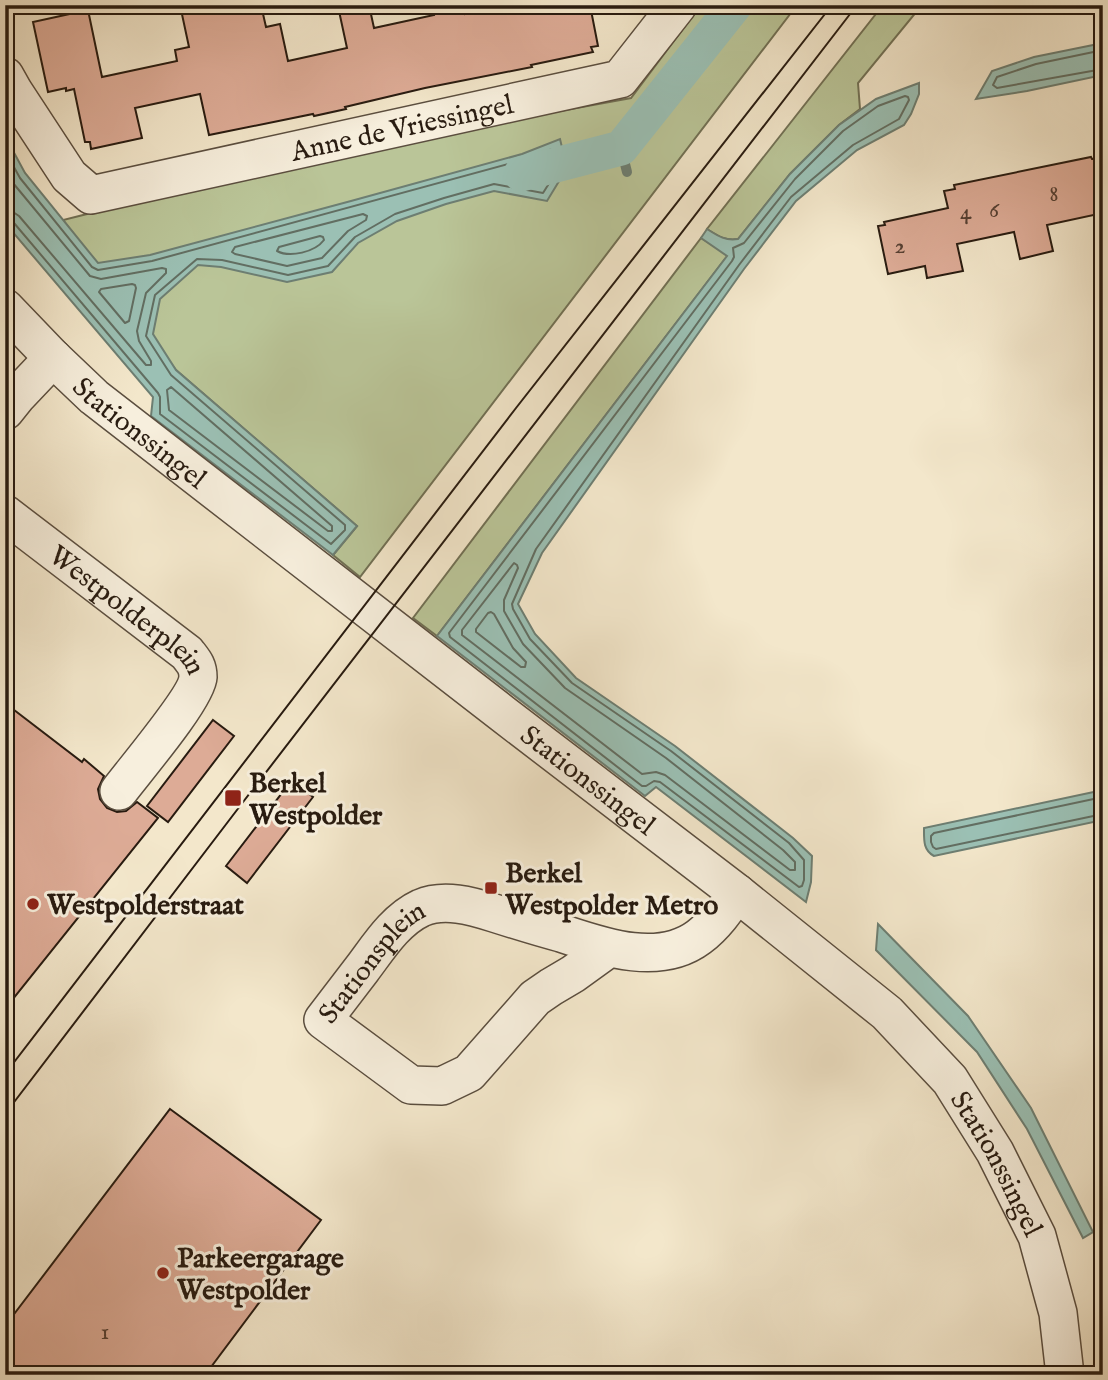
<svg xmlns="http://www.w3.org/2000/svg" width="1108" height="1380" viewBox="0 0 1108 1380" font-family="'IM FELL English',serif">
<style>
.green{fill:#bac598;stroke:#717054;stroke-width:2}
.water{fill:#9bc0b4;stroke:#6d7e72;stroke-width:2}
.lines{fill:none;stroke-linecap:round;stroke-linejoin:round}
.shore{stroke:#626e62;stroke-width:2}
.stream{stroke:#6d7e72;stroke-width:10}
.canal{stroke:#9bc0b4;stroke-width:35}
.building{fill:#ddab96;stroke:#281b10;stroke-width:2}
.minor-casing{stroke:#5b4e3f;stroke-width:40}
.minor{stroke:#f7efdd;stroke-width:37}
.tram{stroke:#281b10;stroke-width:2}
.poi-dot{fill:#8f2418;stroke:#f7efdd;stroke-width:2.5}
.labels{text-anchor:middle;stroke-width:6;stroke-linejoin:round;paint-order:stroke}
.number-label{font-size:24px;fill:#553f32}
.street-label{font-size:28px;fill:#281b10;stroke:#f7efdd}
.poi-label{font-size:28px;font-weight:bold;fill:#281b10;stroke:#f7efdd;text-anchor:start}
</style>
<rect width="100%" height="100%" fill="#f3e7cb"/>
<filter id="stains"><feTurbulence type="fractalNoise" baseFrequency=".00286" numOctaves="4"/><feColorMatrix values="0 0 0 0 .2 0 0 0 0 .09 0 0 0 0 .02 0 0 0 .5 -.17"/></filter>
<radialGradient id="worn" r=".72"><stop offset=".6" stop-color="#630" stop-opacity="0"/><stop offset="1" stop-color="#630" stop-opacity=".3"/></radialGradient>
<path class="green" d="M 701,5 L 797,5 L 360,577 L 333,555 L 357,526 L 176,370 L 63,220 L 87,214 L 100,207 L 335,152 L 631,98 Z
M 883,5 L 922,5 L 858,83 L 860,109 L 839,125 L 790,174 L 738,239 C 725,241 718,236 707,229 Z
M 701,238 L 728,255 L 437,636 L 413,618 Z"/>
<path class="water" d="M 1103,43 L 1103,75 L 1027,91 L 976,99 L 992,71 L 1034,57 Z
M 919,83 L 919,94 L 911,114 L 904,125 L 857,150 L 796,201 L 744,269 L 542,553 L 518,604 L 535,634 L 576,678 L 675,746 L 793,838 L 812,856 L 811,882 L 806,902 L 656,787 L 645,796 L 437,636 L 727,256 L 701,238 L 707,229 C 718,236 725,241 738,239 L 790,174 L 839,125 L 876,99 Z
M 5,136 L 25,173 L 98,263 L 150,255 L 351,201 L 522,154 L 560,139 L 567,168 L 547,201 L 494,191 L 446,204 L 397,221 L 358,243 L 332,272 L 287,282 L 221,267 L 198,265 L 160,299 L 153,334 L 176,370 L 357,526 L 333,555 L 151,416 L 153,397 L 5,223 Z
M 1103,790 L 1103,820 L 934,856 C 923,850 924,840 924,828 Z
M 878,924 L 968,1016 L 1031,1108 L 1093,1232 L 1083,1238 L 1027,1129 L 977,1052 L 876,950 Z"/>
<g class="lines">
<path class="shore" d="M 1103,50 L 1036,64 L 997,77 L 993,85 L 997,88 L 1103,69
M 905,96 L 908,97 L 909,100 L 899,119 L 853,145 L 791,197 L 739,265 L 536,549 L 512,604 L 513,609 L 530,639 L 572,683 L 671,751 L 789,843 L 804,860 L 804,880 L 802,886 L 799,887 L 660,782 L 654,781 L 646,786 L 642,786 L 450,637 L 449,633 L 732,261 L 734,257 L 733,248 L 744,243 L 795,179 L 843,131 L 878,106 Z
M 5,151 L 20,178 L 92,267 L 98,270 L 152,261 L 523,160 L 552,149 L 556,151 L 560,166 L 543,193 L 494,184 L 444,198 L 395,214 L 355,237 L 328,266 L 288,275 L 222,260 L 197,259 L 155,295 L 146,336 L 171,375 L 345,525 L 345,530 L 331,544 L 160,414 L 160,397 L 158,393 L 14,223 L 5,220
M 546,161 L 549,162 L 550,166 L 539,183 L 514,179 L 511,177 L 513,172 Z
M 5,169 L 13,183 L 90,276 L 101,279 L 162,268 L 166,269 L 166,273 L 146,293 L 137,331 L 139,341 L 151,361 L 151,365 L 146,365 L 19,216 L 13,212 L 5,211
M 363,214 L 367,216 L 366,220 L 348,231 L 322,258 L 287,266 L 235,254 L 232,252 L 235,247 Z
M 320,236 L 323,237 L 324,240 C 315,252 290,258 277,251 L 279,247 Z
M 132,284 L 135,285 L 136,288 L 129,321 L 125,323 L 99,292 L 101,289 Z
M 171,387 L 332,526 L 332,531 L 328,531 L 169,410 L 167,390 Z
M 514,563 L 517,565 L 518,568 L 504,600 L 504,611 L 523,644 L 565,688 L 666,758 L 783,850 L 795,862 L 795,870 L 790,870 L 665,775 L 656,772 L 642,774 L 462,635 L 462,630 Z
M 491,612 L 494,614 L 513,648 L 526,662 L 525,667 L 521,667 L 476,632 L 476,629 L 488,613 Z
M 1103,797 L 934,833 L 931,836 L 931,842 L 933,847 L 936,849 L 1103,814"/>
<path class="stream" d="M 621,148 L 627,172"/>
<path class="canal" d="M 521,174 L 621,148 L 735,5"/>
</g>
<path class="building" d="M 180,5 L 261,5 L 266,27 L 280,24 L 288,61 L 347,48 L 339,11 L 366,5 L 369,5 L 374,28 L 434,15 L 432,5 L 463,5 L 465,14 L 505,5 L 590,5 L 598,46 L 591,47 L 593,52 L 531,65 L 532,67 L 425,88 L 345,107 L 346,109 L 314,116 L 313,114 L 209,135 L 200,94 L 135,108 L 142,138 L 91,149 L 90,142 L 85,142 L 74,89 L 66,91 L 66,88 L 48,92 L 33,22 L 88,10 L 102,77 L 177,61 L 175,50 L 189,47 Z
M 1091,157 L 1092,159 L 1094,159 L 1103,195 L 1103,213 L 1047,225 L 1053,251 L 1020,259 L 1014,232 L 957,244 L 963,271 L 927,278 L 925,266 L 888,274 L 878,226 L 885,225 L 884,222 L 948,208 L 944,191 L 955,189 L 954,185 Z
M 5,703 L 82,762 L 84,759 L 104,776 L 98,789 L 100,799 L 107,808 L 117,812 L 126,811 L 137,802 L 158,818 L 5,1009 Z
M 213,720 L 234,736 L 168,822 L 147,806 Z
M 292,780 L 313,797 L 247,883 L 226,866 Z
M 170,1109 L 321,1220 L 205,1375 L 5,1375 L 5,1326 Z"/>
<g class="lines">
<defs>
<g id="minor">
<path id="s1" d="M 5,76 L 14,92 L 69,176 L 91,195 L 620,79 L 678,5"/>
<path id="s2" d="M 5,308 L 53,358 L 94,397 L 503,714 L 737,893 L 887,1013 L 950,1080 L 995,1152 L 1037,1236 L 1058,1313 L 1065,1375"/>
<path d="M 5,411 L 17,396 L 53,358"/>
<path id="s3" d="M 5,514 L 187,653 C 194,662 198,666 198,677 C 197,697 134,771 119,791"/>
<path id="s4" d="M 609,948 L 573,974 L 551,987 L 535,998 L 469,1073 L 442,1086 L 411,1085 L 323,1020 C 336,1003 349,986 362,969 C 378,948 395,920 421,908 C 444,898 472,906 494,913 C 516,920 538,927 561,933 C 603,947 659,967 699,937 C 715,925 726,909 737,893"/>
</g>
</defs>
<use href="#minor" class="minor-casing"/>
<use href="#minor" class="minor"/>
<path class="tram" d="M 5,1074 L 516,408 L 832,5
M 5,1114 L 240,806 L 857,5"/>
</g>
<g class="poi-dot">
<rect x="224" y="789" width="18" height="18" rx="3.5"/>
<rect x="484" y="881" width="14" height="14" rx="3.5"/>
<circle cx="33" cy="904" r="7"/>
<circle cx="163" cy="1273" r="7"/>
</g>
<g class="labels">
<g class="number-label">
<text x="1054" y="201">8</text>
<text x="994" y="217">6</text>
<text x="966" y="219">4</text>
<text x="900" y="253">2</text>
<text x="105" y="1339">1</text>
</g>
<g class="street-label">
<text dy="10" stroke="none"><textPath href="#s1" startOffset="466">Anne de Vriessingel</textPath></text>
<text dy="10" stroke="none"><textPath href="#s2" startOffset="184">Stationssingel</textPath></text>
<text dy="10" stroke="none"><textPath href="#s3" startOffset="156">Westpolderplein</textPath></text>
<text dy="10" stroke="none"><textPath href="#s2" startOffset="751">Stationssingel</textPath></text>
<text dy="10" stroke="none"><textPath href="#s4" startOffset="436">Stationsplein</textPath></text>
<text dy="10" stroke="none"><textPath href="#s2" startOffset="1318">Stationssingel</textPath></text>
</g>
<g class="poi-label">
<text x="249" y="792">Berkel<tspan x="249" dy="32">Westpolder</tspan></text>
<text x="505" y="882">Berkel<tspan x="505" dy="32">Westpolder Metro</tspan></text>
<text x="47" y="914">Westpolderstraat</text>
<text x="177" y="1267">Parkeergarage<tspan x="177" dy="32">Westpolder</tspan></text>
</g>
</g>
<rect width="1108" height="1380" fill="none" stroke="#f3e7cb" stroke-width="28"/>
<rect x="7" y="7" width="1094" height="1366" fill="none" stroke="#281b10" stroke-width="3.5"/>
<rect x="14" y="14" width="1080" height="1352" fill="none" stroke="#281b10" stroke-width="2"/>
<rect width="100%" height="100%" filter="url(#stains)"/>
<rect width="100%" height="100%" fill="url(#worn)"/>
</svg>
